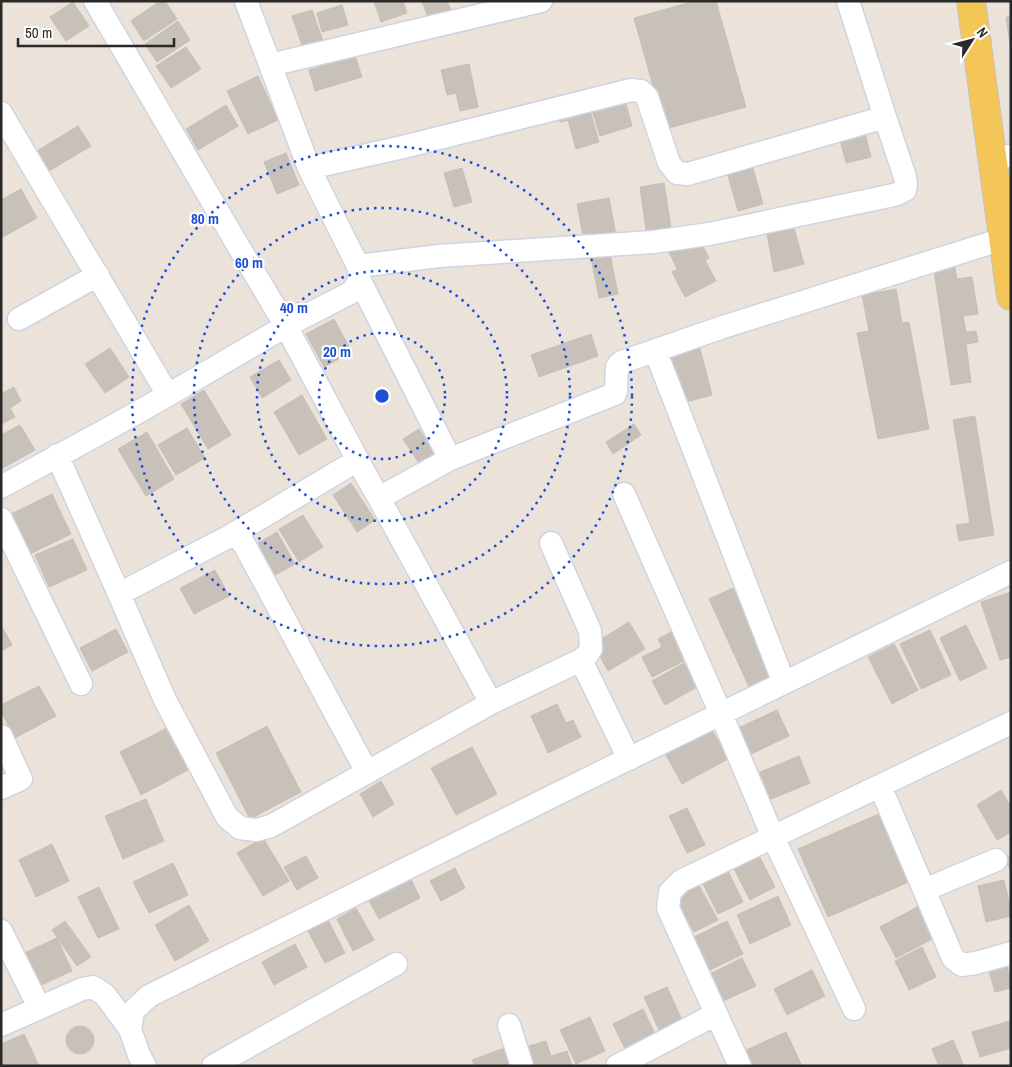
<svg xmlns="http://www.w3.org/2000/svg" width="1012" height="1067" viewBox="0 0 1012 1067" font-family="'Archivo Narrow',sans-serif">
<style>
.building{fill:#c7c1b9;stroke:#c7bfb4}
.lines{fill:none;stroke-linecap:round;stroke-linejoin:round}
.minor-casing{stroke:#cfd4e2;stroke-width:25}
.major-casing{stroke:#c3c3c3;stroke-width:30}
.minor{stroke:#fff;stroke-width:22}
.major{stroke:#f3c657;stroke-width:28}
.ring{fill:none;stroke:#1d4ed8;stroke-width:2.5;stroke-dasharray:2.5 5}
.centre{fill:#1d4ed8;stroke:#fff;stroke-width:2.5}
.ring-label{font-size:15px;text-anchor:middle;font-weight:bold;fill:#1d4ed8;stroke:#fff;stroke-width:4.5;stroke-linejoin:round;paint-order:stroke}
</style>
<rect width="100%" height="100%" fill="#ebe3da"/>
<path class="building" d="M 160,1 L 165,1 L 177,19 L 144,41 L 131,21 Z
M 374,1 L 403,1 L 407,13 L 381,22 Z
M 422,1 L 447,1 L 451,10 L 428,18 Z
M 695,1 L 716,1 L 746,107 L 665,129 L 634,18 Z
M 73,2 L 89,26 L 66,41 L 50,17 Z
M 342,5 L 348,25 L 322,32 L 317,13 Z
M 312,10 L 323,41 L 303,48 L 292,16 Z
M 1006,17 L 1011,17 L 1011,51 Z
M 178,21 L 190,40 L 157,62 L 145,44 Z
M 186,47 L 201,69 L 171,88 L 156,66 Z
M 355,56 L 362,77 L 315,91 L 309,70 Z
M 469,64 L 478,107 L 460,111 L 456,93 L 447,95 L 441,70 Z
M 258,76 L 278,120 L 248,134 L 227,91 Z
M 624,97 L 632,126 L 600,136 L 591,107 Z
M 226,105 L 238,126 L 198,150 L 186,129 Z
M 589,107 L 599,142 L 576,149 L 568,120 L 560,122 L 559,115 Z
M 78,126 L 91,146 L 49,171 L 37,151 Z
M 864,129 L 871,157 L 846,163 L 839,136 Z
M 286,153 L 299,185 L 277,194 L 264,162 Z
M 752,165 L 763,204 L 738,211 L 727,172 Z
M 462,168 L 472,202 L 454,207 L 444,173 Z
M 664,183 L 672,234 L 647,237 L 640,187 Z
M 21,189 L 37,218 L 1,238 L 1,200 Z
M 609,198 L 616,235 L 584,241 L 577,204 Z
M 794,228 L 804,264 L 774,272 L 767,234 Z
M 698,237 L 709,258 L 705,260 L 716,281 L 685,297 L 672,272 L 677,269 L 669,252 Z
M 609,249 L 618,294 L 599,298 L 590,253 Z
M 955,267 L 957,279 L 972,277 L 978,314 L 963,316 L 966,332 L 976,331 L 978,342 L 966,344 L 971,382 L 951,385 L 934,271 Z
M 896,289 L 902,323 L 909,322 L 929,429 L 878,439 L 857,333 L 869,331 L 862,295 Z
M 334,319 L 352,352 L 324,367 L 306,334 Z
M 591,334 L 598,356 L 539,377 L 531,355 Z
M 699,345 L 712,395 L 682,403 L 668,353 Z
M 110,348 L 129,377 L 105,393 L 85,364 Z
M 279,360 L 291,380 L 262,398 L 250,377 Z
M 14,387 L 21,401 L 10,408 L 15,417 L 1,424 L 1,389 L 3,393 Z
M 204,390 L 231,435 L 208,449 L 181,404 Z
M 302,395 L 327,439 L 299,455 L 274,412 Z
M 975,416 L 994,535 L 959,541 L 956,525 L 970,523 L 953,420 Z
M 634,424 L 641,435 L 613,454 L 606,442 Z
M 20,425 L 35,450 L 1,469 L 1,435 Z
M 187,428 L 205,458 L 176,475 L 158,445 Z
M 419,429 L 438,459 L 423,469 L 403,439 Z
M 147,432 L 174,479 L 146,496 L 118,449 Z
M 351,483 L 375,520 L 357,532 L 333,495 Z
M 52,494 L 71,534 L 28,555 L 9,515 Z
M 303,515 L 323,547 L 299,562 L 279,529 Z
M 277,532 L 295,564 L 275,575 L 258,543 Z
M 73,539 L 87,570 L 49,587 L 35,555 Z
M 215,570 L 229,596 L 194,614 L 180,588 Z
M 733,588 L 774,675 L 749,687 L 709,599 Z
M 1011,592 L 1011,657 L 1000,660 L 981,602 Z
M 629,622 L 645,649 L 608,671 L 593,644 Z
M 1,625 L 12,645 L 1,651 Z
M 966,625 L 987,668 L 960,681 L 940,638 Z
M 116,629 L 128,652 L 92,671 L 80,648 Z
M 930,630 L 951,675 L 921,689 L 900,644 Z
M 673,631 L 688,659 L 652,677 L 642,657 L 662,647 L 658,639 Z
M 894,644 L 918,690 L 892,704 L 868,657 Z
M 684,663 L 697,687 L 665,705 L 652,681 Z
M 39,686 L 56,716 L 15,738 L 1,711 L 1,705 Z
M 557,704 L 566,723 L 573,720 L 581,737 L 548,753 L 531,716 Z
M 777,710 L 789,736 L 747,756 L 734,730 Z
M 267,726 L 301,792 L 250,819 L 216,753 Z
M 169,727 L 190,769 L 141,795 L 120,752 Z
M 712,730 L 728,759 L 682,784 L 666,755 Z
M 472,747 L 497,794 L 456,815 L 431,768 Z
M 799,756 L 810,783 L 769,800 L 758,773 Z
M 381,781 L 394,804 L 373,817 L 360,794 Z
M 1001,790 L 1011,807 L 1011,832 L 997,840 L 977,805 Z
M 146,799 L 164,841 L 123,859 L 105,816 Z
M 687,808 L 705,845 L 687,853 L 669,816 Z
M 881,813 L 911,881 L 828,917 L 798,849 Z
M 263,838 L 289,881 L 263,896 L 237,853 Z
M 52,844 L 69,881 L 36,897 L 19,860 Z
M 754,846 L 775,887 L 750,900 L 729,859 Z
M 1011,855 L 1011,872 L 1005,858 Z
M 306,856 L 318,878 L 297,890 L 284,867 Z
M 173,863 L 188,895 L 149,913 L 133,882 Z
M 455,868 L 465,888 L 441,901 L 430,881 Z
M 407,871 L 420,898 L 379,919 L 365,893 Z
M 728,871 L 743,902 L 718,914 L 703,884 Z
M 1004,880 L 1011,911 L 1011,916 L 986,922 L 978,886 Z
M 697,882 L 718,920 L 694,932 L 674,894 Z
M 99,887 L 119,929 L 98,938 L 78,897 Z
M 778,896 L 791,925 L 750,944 L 737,915 Z
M 189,905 L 209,941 L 175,961 L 155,925 Z
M 921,905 L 938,936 L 896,958 L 880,927 Z
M 356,908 L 374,940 L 353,951 L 337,919 Z
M 328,920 L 345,953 L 325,963 L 308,931 Z
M 65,921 L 91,957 L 77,966 L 52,930 Z
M 727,921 L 743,954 L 710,970 L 694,937 Z
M 57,938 L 72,971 L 35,988 L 20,955 Z
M 295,944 L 307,967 L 274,985 L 262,962 Z
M 922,947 L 936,977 L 909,990 L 895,961 Z
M 742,958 L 756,986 L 723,1001 L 710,974 Z
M 1007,966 L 1011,980 L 1011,988 L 995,992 L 989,971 Z
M 812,970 L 825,996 L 787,1015 L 774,989 Z
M 667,987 L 682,1020 L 659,1030 L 644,997 Z
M 643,1009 L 656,1036 L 626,1051 L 613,1024 Z
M 590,1017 L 605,1051 L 576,1064 L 560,1030 Z
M 1010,1021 L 1011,1048 L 980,1057 L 972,1032 Z
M66 1040a14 14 0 1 1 28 0a14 14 0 1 1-28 0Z
M 786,1032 L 802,1066 L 751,1066 L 744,1051 Z
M 24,1034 L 39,1066 L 1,1066 L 1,1044 Z
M 953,1040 L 964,1066 L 939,1066 L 932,1049 Z
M 546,1041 L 551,1056 L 567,1051 L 572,1066 L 535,1066 L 529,1046 Z
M 507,1047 L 514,1066 L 475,1066 L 472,1060 Z"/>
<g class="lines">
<defs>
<path id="minor" d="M 95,1 L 240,249 L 286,326 L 369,481 L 379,498 L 491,703
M 246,1 L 309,168
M 270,65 L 541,1
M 1,113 L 168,395 L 286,326 L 352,292 C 359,283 361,277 358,266 L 309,168 L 403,147 L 631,90 L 641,91 L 647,97 L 669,163 L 677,173 L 688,174 L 885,117
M 992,157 L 1011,156
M 358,266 L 439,256 L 653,242 L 709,234 L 889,196 L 897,194 L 905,190 L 906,184 L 905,177 L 885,117 L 848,1
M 359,279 L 450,459
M 19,319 L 98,275
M 655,350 L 784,683
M 57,455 L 119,594 L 165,700 L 227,817 L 240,828 L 256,830 L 271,826 L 491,703 L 581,660 L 629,759
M 1,487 C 57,456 113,427 168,395
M 624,494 L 721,714 L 773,837 L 854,1009
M 379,498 L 450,459 L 612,395 L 615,394 L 616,391 L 617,367 L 619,364 L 622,362 L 723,327 L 1003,239
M 1,519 L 81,684
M 230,536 L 358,460
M 551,543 L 590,631 L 591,649 L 587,655 L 581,660
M 119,594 L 230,536 L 238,538 L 244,544 L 367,772
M 1,736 L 21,779 L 1,788
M 880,786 L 953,958 L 962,965 L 976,963 L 1011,953
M 924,890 L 996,860
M 1,931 L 39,1007
M 1,1025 L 82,989 L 93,987 L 105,995 L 130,1029
M 509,1025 L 522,1066
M 145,1066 L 139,1055 L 130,1029 L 133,1011 L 149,996 L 577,784 L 1011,572
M 213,1066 L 396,964
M 617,1066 L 716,1014
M 740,1066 L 668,908 L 670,892 L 681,881 L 1011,723"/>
<path id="major" d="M 971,1 L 1011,296"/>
</defs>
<use href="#minor" class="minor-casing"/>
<use href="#major" class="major-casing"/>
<use href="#minor" class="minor"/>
<use href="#major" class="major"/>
</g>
<g class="ring">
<circle cx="382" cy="396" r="63"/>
<circle cx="382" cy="396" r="125"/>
<circle cx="382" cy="396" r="188"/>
<circle cx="382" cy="396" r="250"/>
</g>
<circle cx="382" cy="396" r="8" class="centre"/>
<g class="ring-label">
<text x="205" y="224">80 m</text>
<text x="249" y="268">60 m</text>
<text x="294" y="313">40 m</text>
<text x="337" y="357">20 m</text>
</g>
<rect width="1012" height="1067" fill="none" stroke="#292929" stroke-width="5"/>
<g transform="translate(972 40) rotate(54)" stroke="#ffffff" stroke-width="4" paint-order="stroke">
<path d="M0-4L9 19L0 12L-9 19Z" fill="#292929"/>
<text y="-8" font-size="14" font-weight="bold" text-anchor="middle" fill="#292929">N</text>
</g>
<path d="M18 38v8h156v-8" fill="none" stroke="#292929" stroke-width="2.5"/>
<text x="25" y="38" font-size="15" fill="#292929" stroke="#ffffff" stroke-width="4" paint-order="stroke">50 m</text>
</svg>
